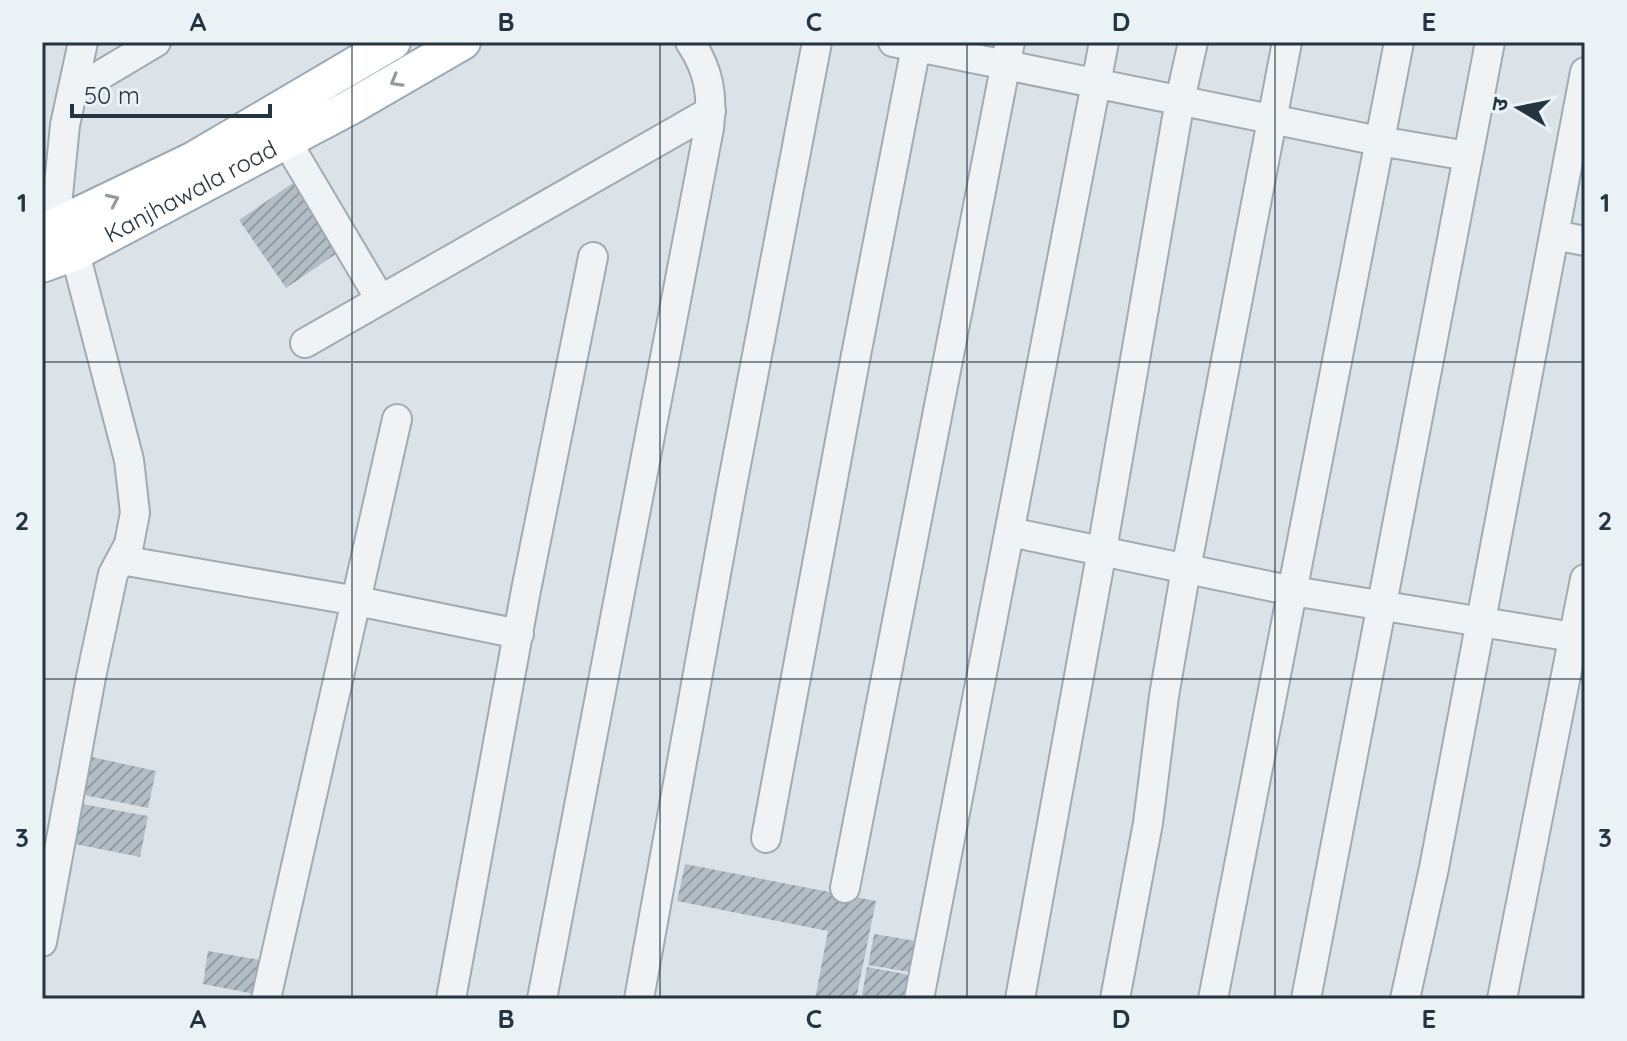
<svg xmlns="http://www.w3.org/2000/svg" width="1627" height="1041" viewBox="0 0 1627 1041" font-family="Quicksand,'Noto Sans Devanagari',sans-serif">
<style>
.building{fill:url(#building-hatch)}
.lines{fill:none;stroke-linecap:round;stroke-linejoin:round}
.minor-casing{stroke:#a1abb2;stroke-width:32}
.major-casing{stroke:#9aaab5;stroke-width:38}
.minor{stroke:#eff3f6;stroke-width:28}
.major{stroke:#fff;stroke-width:34}
.oneway{stroke:#929aa0}
.grid{fill:none;stroke:#243440;stroke-width:2;stroke-opacity:0.55}
.labels{text-anchor:middle;stroke-width:8;stroke-linejoin:round;paint-order:stroke}
.street-label{font-size:24px;fill:#243440;stroke:#ebf2f6}
.neatline{fill:none;stroke:#243440;stroke-width:3}
.grid-label{font-size:26px;text-anchor:middle;font-weight:bold;fill:#243440}
</style>
<defs>
<pattern id="building-hatch" width="6" height="6" patternUnits="userSpaceOnUse" patternTransform="scale(2)"><rect width="6" height="6" fill="#b3bdc5"/><path d="M-1 1l2-2M0 6l6-6M5 7l2-2" fill="none" stroke="#919aa1"/></pattern>
</defs>
<rect width="100%" height="100%" fill="#dce3e8"/>
<path class="building" d="M 299,179 L 346,247 L 286,288 L 239,220 Z
M 92,757 L 156,771 L 148,808 L 84,795 Z
M 82,804 L 148,816 L 140,857 L 75,844 Z
M 685,864 L 876,901 L 856,999 L 815,999 L 828,931 L 677,901 Z
M 874,934 L 928,943 L 922,974 L 868,965 Z
M 208,951 L 266,961 L 260,995 L 203,984 Z
M 867,967 L 921,977 L 917,999 L 886,999 L 862,995 Z"/>
<g class="lines">
<defs>
<path id="minor" d="M 893,42 L 1379,141 L 1468,156
M 74,91 L 156,42
M 287,142 L 380,299
M 1554,235 L 1585,241
M 53,245 L 65,125 L 83,42
M 305,343 L 711,111
M 1010,532 L 1293,591 L 1585,639
M 121,560 L 357,601 L 519,634
M 766,838 L 856,355 L 916,47
M 845,888 L 1010,42
M 42,942 L 91,677 L 113,574 L 129,544 L 135,513 L 129,460 L 75,253
M 266,999 L 397,419
M 451,999 L 526,590 L 593,257
M 542,999 L 709,128 C 713,95 709,70 690,42
M 639,999 L 731,491 L 817,42
M 919,999 L 1104,42
M 1020,999 L 1102,550 L 1180,100 L 1193,42
M 1115,999 L 1148,823 L 1164,696 L 1186,569 L 1287,42
M 1213,999 L 1399,42
M 1306,999 L 1490,42
M 1405,999 L 1434,868 L 1585,72
M 1502,999 L 1585,579"/>
<g id="major">
<path d="M 42,232 L 194,159 L 393,42"/>
<path id="s1" d="M 42,265 L 75,253 L 349,108 L 463,42"/>
</g>
</defs>
<use href="#minor" class="minor-casing"/>
<use href="#major" class="major-casing"/>
<use href="#minor" class="minor"/>
<use href="#major" class="major"/>
</g>
<defs><path id="oneway-chevron" d="M-2-3.5L2.5 0L-2 3.5" fill="none" stroke-width="1.6" stroke-linecap="round" stroke-linejoin="round" transform="scale(2)"/></defs>
<g class="oneway">
<use href="#oneway-chevron" transform="translate(396 81) rotate(150)"/>
<use href="#oneway-chevron" transform="translate(113 200) rotate(-25)"/>
</g>
<path class="grid" d="M 352,42 L 352,999M 660,42 L 660,999M 967,42 L 967,999M 1275,42 L 1275,999M 42,362 L 1585,362M 42,679 L 1585,679"/>
<g class="labels">
<g class="street-label">
<text dy="8" stroke="none"><textPath href="#s1" startOffset="166">Kanjhawala road</textPath></text>
</g>
</g>
<rect width="1627" height="1041" fill="none" stroke="#ebf2f6" stroke-width="88"/>
<g transform="translate(1519 108) rotate(280)" stroke="#ebf2f6" stroke-width="6" paint-order="stroke">
<path d="M0-6L14 30L0 20L-14 30Z" fill="#243440"/>
<text y="-12" font-size="22" font-weight="bold" text-anchor="middle" fill="#243440">उ</text>
</g>
<path d="M72 104v12h198v-12" fill="none" stroke="#243440" stroke-width="4"/>
<text x="84" y="104" font-size="24" fill="#243440" stroke="#ebf2f6" stroke-width="6" paint-order="stroke">50 m</text>
<rect x="44" y="44" width="1539" height="953" class="neatline"/>
<g class="grid-label">
<text x="198" y="31">A</text>
<text x="506" y="31">B</text>
<text x="814" y="31">C</text>
<text x="1121" y="31">D</text>
<text x="1429" y="31">E</text>
<text x="22" y="212">1</text>
<text x="1605" y="212">1</text>
<text x="22" y="530">2</text>
<text x="1605" y="530">2</text>
<text x="22" y="847">3</text>
<text x="1605" y="847">3</text>
<text x="198" y="1028">A</text>
<text x="506" y="1028">B</text>
<text x="814" y="1028">C</text>
<text x="1121" y="1028">D</text>
<text x="1429" y="1028">E</text>
</g>
</svg>
